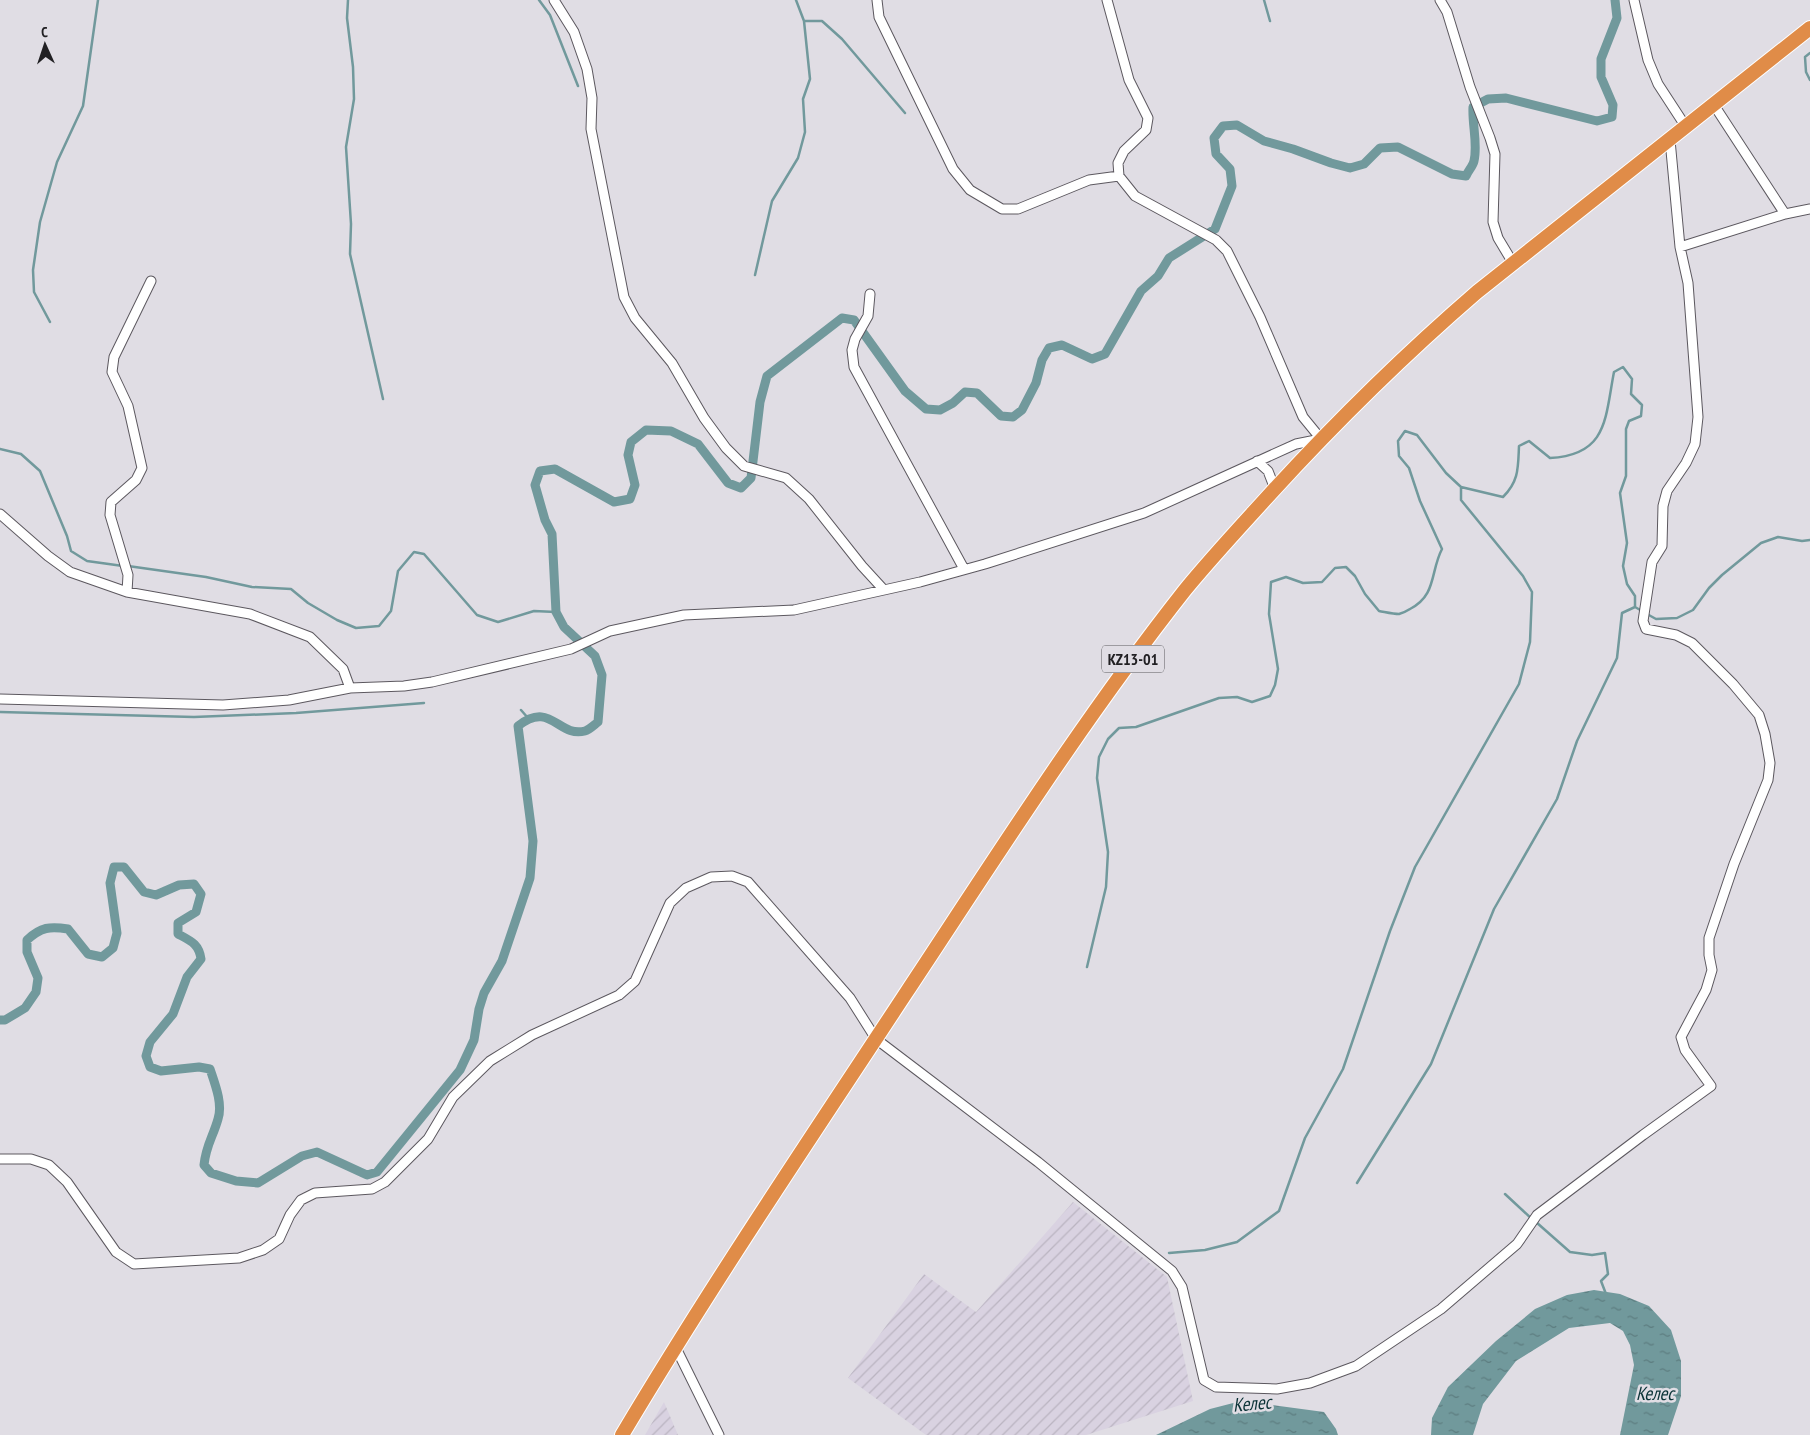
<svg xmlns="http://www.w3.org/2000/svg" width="1810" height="1435" viewBox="0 0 1810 1435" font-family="'PT Sans Narrow',sans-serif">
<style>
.industrial{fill:url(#industrial-furrows)}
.water{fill:url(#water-ripples)}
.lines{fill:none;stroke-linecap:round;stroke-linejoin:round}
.stream{stroke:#71999c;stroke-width:2.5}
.canal{stroke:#71999c;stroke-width:9}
.minor-casing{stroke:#5c585f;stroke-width:11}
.trunk-casing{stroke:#fff;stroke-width:16}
.minor{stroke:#fff;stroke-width:9}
.trunk{stroke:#e08c48;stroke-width:14}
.labels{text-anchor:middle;stroke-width:5;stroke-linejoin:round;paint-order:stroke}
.shield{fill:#e0dde4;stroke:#5a595d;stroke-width:1}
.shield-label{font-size:16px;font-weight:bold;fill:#212023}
.water-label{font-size:19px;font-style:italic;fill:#0b3337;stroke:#e0dde4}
</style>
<defs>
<pattern id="industrial-furrows" width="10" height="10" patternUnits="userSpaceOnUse" patternTransform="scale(1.25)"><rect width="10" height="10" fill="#d9d2e1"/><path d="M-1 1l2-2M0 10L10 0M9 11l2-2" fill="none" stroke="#bab4c1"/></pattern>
<pattern id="water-ripples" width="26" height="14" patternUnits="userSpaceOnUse" patternTransform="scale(1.25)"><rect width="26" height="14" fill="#71999c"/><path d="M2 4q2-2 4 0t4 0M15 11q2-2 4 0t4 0" fill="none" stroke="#5c7c7f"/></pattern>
</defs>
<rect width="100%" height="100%" fill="#e0dde4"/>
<path class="industrial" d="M 1073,1202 L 1167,1277 L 1193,1401 L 1086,1435 L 926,1435 L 848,1378 L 924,1274 L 976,1312 Z
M 664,1402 L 678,1435 L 645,1435 Z"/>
<path class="water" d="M 1594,1290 L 1620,1294 L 1649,1306 L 1671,1330 L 1681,1361 L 1681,1396 L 1668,1435 L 1620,1435 L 1634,1365 L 1630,1345 L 1623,1331 L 1610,1323 L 1569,1328 L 1516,1361 L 1483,1404 L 1473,1435 L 1431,1435 L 1432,1418 L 1448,1387 L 1496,1341 L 1535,1309 L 1567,1295 Z
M 1241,1401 L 1324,1412 L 1336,1429 L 1338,1435 L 1156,1435 L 1210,1409 Z"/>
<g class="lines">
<path class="stream" d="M 348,0 L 347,18 L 353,67 L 354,99 L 346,147 L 351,224 L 350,254 L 383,399
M 539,0 L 550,15 L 578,86
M 1264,0 L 1270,21
M 804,21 L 822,21 L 842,39 L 905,113
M 1810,53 L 1805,57 L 1806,72 L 1810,80
M 755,275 L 772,201 L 798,158 L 805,132 L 803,99 L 810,79 L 804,21 L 796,0
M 50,322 L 34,292 L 33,270 L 40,222 L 57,162 L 83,106 L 98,0
M 0,449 L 21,454 L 40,471 L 67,536 L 71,551 L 87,561 L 123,566
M 128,566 L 206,577 L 252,587 L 291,589 L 308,603 L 337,620 L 356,628 L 379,626 L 391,611 L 398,571 L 414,552 L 424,554 L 477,615 L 498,622 L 534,611 L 556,612
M 1647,614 L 1656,619 L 1677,618 L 1693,610 L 1709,588 L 1722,575 L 1761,543 L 1778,537 L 1802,541 L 1810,540
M 521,710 L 528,718
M 0,712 L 194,717 L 296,713 L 424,703
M 1087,967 L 1106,887 L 1108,852 L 1097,778 L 1099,757 L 1108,739 L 1119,728 L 1136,727 L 1219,698 L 1237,697 L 1252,702 L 1270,696 L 1275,685 L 1278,669 L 1269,614 L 1271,582 L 1286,577 L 1303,583 L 1322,582 L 1335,568 L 1346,567 L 1355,576 L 1365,594 L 1379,611 C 1385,612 1393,614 1399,614 C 1402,613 1407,611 1410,609 C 1437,595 1430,572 1442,549 L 1420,501 L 1409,468 L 1399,456 L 1398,441 L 1405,431 L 1417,435 L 1446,473 L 1461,487 L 1503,497 C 1519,481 1518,468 1519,446 L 1529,441 L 1550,458 C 1608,455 1605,418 1614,372 L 1623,367 L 1632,379 L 1631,394 L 1642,405 L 1641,416 L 1629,421 L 1626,429 L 1626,476 L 1620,493 L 1627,543 L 1623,566 L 1627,584 L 1635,596 L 1635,607 L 1642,611
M 1357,1183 L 1431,1064 L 1494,909 L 1557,799 L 1577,741 L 1617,658 L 1622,613 L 1635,607
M 1505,1194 L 1532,1219
M 1536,1222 L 1570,1252 L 1592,1255 L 1605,1253 L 1608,1274 L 1601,1281 L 1606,1294
M 1169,1253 L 1205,1250 L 1237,1242 L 1279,1211 L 1305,1138 L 1343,1069 L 1390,931 L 1415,867 L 1519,684 L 1530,642 L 1532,592 L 1523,576 L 1461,500 L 1461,487"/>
<path class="canal" d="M 0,1020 L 5,1020 L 25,1008 L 36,992 L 38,978 L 27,952 L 27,940 C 41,927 50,926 68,929 L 88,954 L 102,957 L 113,948 L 117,933 L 110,883 L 114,867 L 124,867 L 144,892 L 156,895 L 179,885 L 194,884 L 201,894 L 196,912 L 178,923 L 178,934 C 191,941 199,944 201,959 L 187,977 L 173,1014 L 150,1042 L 146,1056 L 150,1067 L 161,1071 L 199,1067 L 210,1069 C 215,1084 223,1104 218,1119 C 213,1137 206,1145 204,1165 L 211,1173 L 236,1181 L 258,1183 L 302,1156 L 317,1152 L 367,1175 L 377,1172 L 460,1070 L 474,1040 L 479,1009 L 484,993 L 502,961 L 530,878 L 533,841 L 518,726 C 551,700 558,738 585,731 C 589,730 594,725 598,722 L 602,675 L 595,656 L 564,627 L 556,612 L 552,534 L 545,520 L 535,485 L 540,471 L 555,469 L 614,502 L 630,499 L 635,485 L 628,455 L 631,442 L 646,430 L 671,431 L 698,444 L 728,483 L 741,488 L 751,478 L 760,402 L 767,376 L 842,318 L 854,320 L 905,391 L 926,409 L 940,410 L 953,403 L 965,392 L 977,393 L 1001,416 L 1013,417 L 1022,410 L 1036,383 L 1042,360 L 1049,348 L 1062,345 L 1092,359 L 1105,354 L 1141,291 L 1158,276 L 1169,258 L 1215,229 L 1232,186 L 1230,169 L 1216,154 L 1214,138 L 1223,126 L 1237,125 L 1264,141 L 1293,149 L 1331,163 L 1350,168 L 1364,164 L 1380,148 L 1398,147 L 1452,174 L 1466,176 C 1468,171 1473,166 1474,161 C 1478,144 1472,125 1473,107 L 1488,99 L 1506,98 L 1597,121 L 1612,117 L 1613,105 L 1601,77 L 1601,59 L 1617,18 L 1615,0"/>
<defs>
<path id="minor" d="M 554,0 L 574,32 L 587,69 L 592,98 L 591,129 L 624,297 L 635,318 L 672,363 L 704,418 L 726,448 L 744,466 L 786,478 L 809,499 L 862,566 L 884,590
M 877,0 L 879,17 L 953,169 L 970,190 L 1002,209 L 1018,209 L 1089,180 L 1119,176
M 1440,0 L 1447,12 L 1470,87 L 1490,138 L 1495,154 L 1493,222 L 1498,238 L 1513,263
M 1634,0 L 1648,60 L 1658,84 L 1686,127
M 1714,105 L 1785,214
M 1680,247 L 1785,214 L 1810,209
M 870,294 L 868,316 L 855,339 L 852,350 L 854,367 L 964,569
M 1257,461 L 1268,471 L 1275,489
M 0,514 L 48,556 L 70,572 L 127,592 L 250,614 L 310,637 L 343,669 L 350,688
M 127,592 L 128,575 L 110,515 L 111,502 L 136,480 L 142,468 L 128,406 L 112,372 L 114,357 L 151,281
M 0,699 L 223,705 L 289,700 L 350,688 L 404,686 L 432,682 L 571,649 L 610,631 L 684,615 L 794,610 L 920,582 L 985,564 L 1144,513 L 1296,444 L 1321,439 L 1303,417 L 1260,317 L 1227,251 L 1216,240 L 1135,196 L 1119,176 L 1118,163 L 1124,151 L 1146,130 L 1148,118 L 1129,80 L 1107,0
M 0,1159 L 31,1159 L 49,1165 L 67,1182 L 116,1252 L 134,1264 L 239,1258 L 263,1250 L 279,1239 L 290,1215 L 301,1200 L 315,1193 L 372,1189 L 385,1182 L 428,1139 L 453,1097 L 490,1061 L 532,1035 L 619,995 L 635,981 L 670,903 L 686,888 L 711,877 L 732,876 L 748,882 L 850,998 L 876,1039 L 1038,1162 L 1172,1271 L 1182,1287 L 1204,1380 L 1216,1387 L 1277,1389 L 1310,1383 L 1356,1366 L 1441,1309 L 1517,1244 L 1537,1215 L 1643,1135 L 1711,1086 L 1685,1050 L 1681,1037 L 1706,990 L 1712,970 L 1709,955 L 1709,938 L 1734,864 L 1768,780 L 1770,763 L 1765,734 L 1759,715 L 1733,684 L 1692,643 L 1676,635 L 1646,629 L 1643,621 L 1652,562 L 1662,546 L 1663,506 L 1667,491 L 1686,463 L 1695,444 L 1698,417 L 1688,283 L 1680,247 L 1670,140
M 675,1346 L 719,1435"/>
<path id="trunk" d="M 622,1435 C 712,1284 810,1139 906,993 C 996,857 1084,718 1185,590 C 1212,557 1242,525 1271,493 C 1336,422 1404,355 1477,292 L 1810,28"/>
</defs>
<use href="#minor" class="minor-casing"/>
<use href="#trunk" class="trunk-casing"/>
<use href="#minor" class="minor"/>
<use href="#trunk" class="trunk"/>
</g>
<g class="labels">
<rect class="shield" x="1102" y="645.5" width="62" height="27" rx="4"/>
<g class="shield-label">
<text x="1133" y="665">KZ13-01</text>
</g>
<g class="water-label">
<text x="1655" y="1400">Келес</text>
<text transform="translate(1252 1403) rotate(-5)" y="7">Келес</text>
</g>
</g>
<g transform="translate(45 45) rotate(357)" stroke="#e0dde4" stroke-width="4" paint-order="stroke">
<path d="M0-4L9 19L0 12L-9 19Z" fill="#212023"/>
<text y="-8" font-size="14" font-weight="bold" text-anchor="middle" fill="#212023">С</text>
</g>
</svg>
